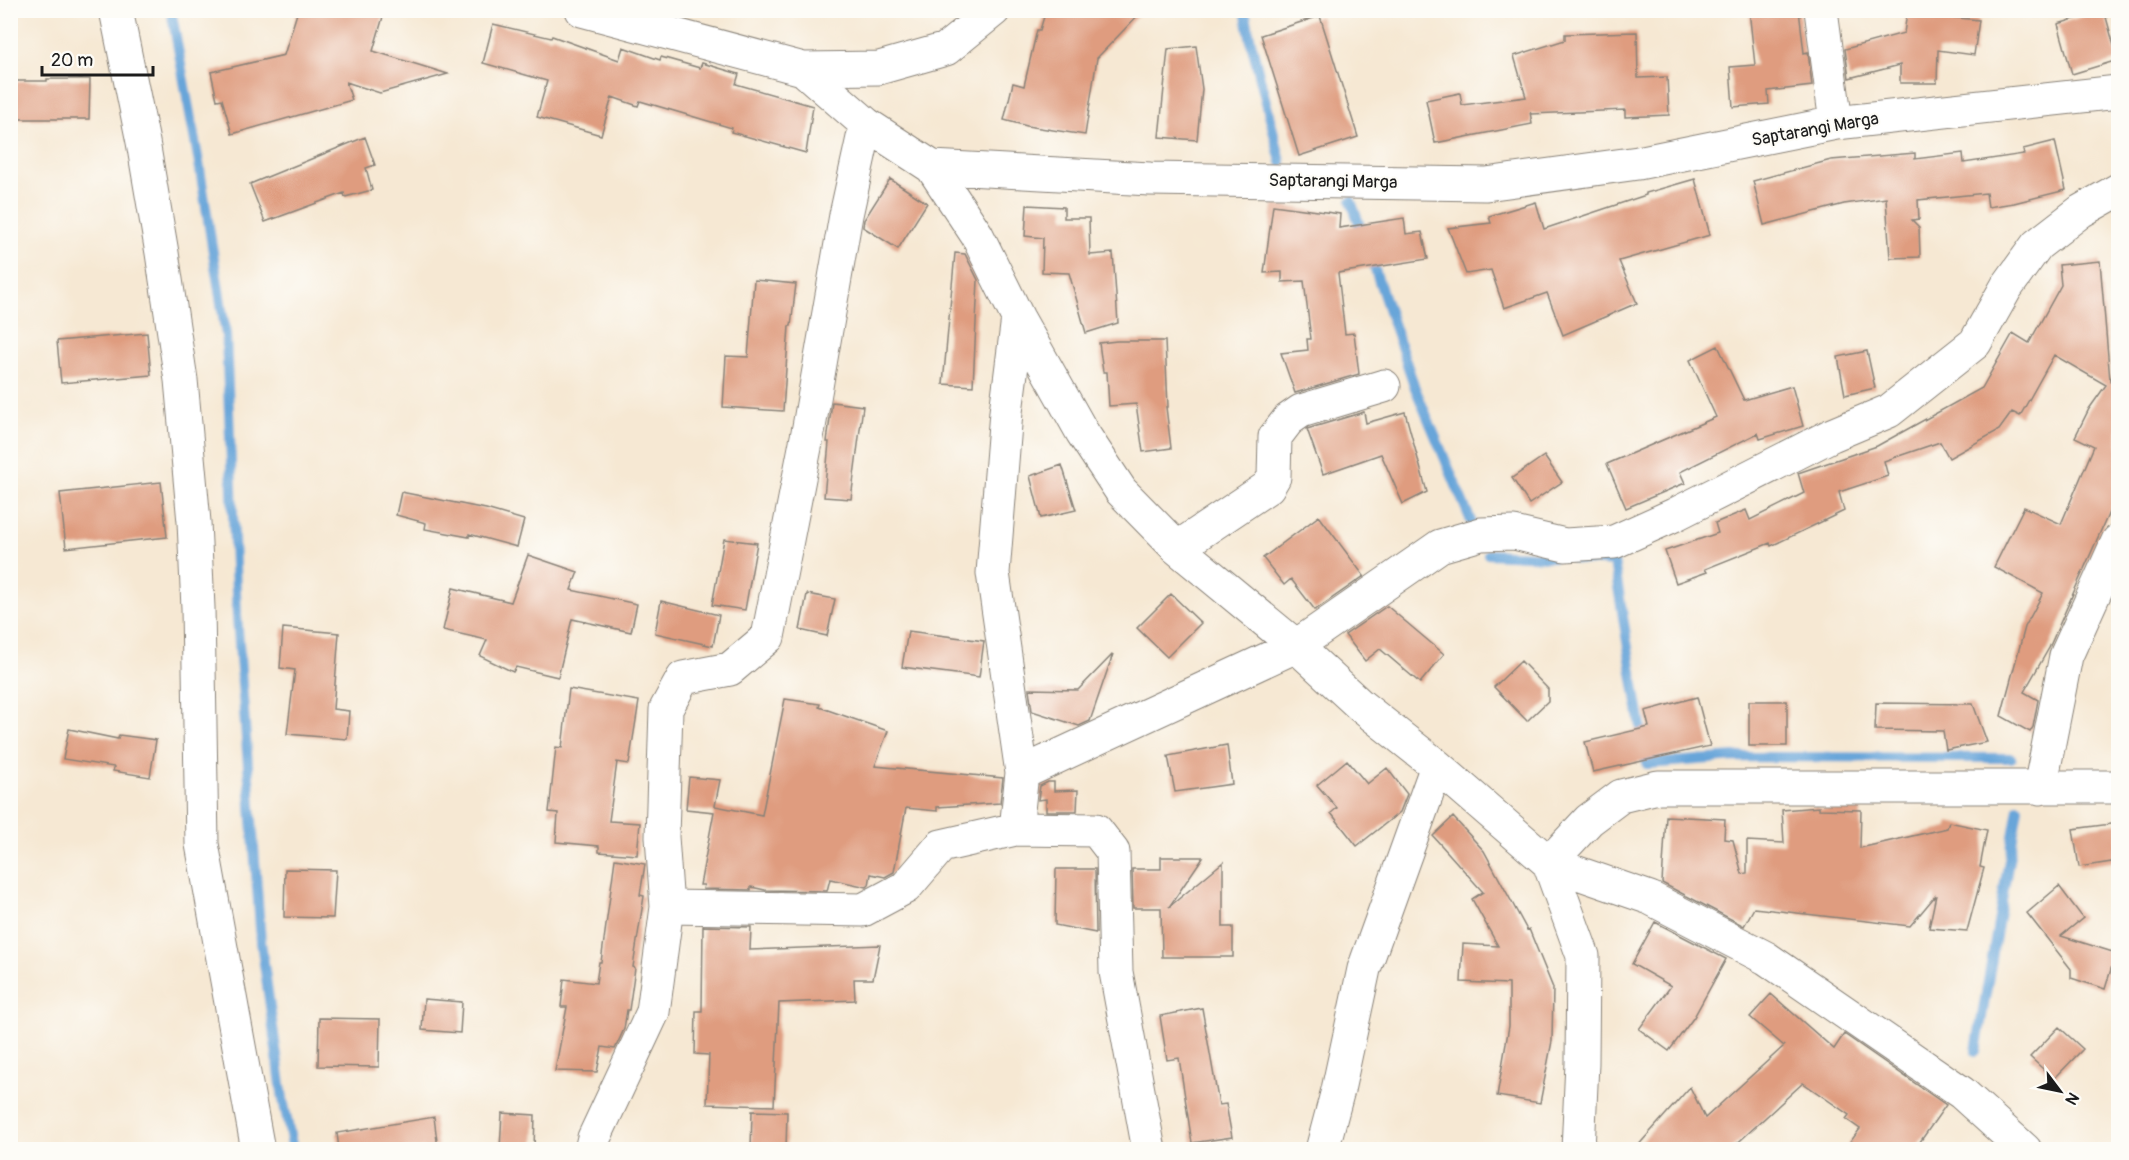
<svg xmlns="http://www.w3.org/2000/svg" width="2129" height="1160" viewBox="0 0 2129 1160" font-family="Pangolin,sans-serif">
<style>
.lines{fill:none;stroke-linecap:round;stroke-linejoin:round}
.stream{stroke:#68a5d9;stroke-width:10}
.building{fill:#df9c7f}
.street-casing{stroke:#898278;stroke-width:35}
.street{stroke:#fff;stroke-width:33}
.labels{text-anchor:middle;stroke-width:4.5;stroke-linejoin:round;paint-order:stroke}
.street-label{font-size:18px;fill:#1c1c1c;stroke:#fdfcf7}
</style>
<rect width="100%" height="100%" fill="#fdfcf7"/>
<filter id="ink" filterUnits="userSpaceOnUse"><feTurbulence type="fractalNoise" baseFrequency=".0167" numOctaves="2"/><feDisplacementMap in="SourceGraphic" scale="12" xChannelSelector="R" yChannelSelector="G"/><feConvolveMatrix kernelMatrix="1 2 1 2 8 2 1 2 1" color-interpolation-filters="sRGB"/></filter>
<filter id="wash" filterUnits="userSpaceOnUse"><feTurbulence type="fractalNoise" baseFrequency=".008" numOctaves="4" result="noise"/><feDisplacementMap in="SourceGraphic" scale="24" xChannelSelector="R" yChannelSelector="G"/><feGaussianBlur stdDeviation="1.35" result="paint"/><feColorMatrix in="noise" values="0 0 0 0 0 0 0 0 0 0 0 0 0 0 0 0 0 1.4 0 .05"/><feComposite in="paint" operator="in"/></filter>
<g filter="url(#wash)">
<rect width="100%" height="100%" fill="#f6e8d3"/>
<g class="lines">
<path class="stream" d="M 171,10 L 199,163 L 226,335 L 237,616 L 261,942 L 283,1099 L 293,1150
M 1245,10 L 1251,42 L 1281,162
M 1351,201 L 1364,237
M 1370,255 L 1415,388 L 1471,521
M 1488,554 L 1553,557
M 1574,559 L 1614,562 L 1647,764 L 1735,757 L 2011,758
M 1976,1051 L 2018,808"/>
</g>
<g id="blocks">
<path class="building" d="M 298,10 L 385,10 L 373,51 L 448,74 L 380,93 L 346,82 L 352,100 L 232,134 L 222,99 L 217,100 L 211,72 L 284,55 Z
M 1046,10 L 1143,10 L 1097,58 L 1085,135 L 1027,126 L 1004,120 L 1013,83 L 1024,86 L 1037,30 L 1040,30 Z
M 1749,10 L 1799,10 L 1804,53 L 1808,52 L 1812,86 L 1768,91 L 1769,104 L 1733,107 L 1730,67 L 1755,65 Z
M 2104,10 L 2118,60 L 2072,74 L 2058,24 Z
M 1907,13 L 1979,20 L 1974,55 L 1938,50 L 1937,83 L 1900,83 L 1900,65 L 1849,78 L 1845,49 L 1904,33 Z
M 1320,16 L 1358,137 L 1299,156 L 1261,35 Z
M 493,24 L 551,38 L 552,36 L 619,60 L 623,47 L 660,60 L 661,57 L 700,68 L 702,63 L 739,74 L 736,84 L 813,106 L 806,153 L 731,132 L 732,128 L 640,101 L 638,106 L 612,97 L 601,135 L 537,117 L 547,81 L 483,63 Z
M 1637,32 L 1638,78 L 1667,77 L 1669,115 L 1625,117 L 1625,110 L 1531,114 L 1530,112 L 1532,124 L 1435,143 L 1426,100 L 1460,93 L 1462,105 L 1526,97 L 1514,56 L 1565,40 L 1565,34 Z
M 1196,46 L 1202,89 L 1197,140 L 1159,137 L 1168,49 Z
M 47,79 L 90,79 L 89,119 L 10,119 L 10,81 L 47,81 Z
M 365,137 L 375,165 L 366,168 L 372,190 L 345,197 L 344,193 L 265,222 L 250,184 Z
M 2055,141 L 2066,190 L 2014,203 L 1988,207 L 1986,193 L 1918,200 L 1919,219 L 1912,220 L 1919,227 L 1920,257 L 1890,258 L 1886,198 L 1844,204 L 1764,225 L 1753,181 L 1831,160 L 1915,153 L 1915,159 L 1963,153 L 1964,163 L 2024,154 L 2023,149 Z
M 890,179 L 927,203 L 898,249 L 863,227 L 864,220 Z
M 1695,179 L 1710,235 L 1619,261 L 1637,303 L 1563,335 L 1547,293 L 1504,308 L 1491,270 L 1466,274 L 1448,228 L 1491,223 L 1489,216 L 1536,202 L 1544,229 L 1646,195 L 1646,193 Z
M 1027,205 L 1064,207 L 1064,218 L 1089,218 L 1090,255 L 1113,253 L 1118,323 L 1086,333 L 1069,273 L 1042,272 L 1043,238 L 1025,236 Z
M 1273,205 L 1340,214 L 1339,228 L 1404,218 L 1406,234 L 1422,232 L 1428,259 L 1338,273 L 1345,334 L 1354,333 L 1359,374 L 1295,393 L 1281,353 L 1308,350 L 1307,339 L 1311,339 L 1304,281 L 1282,282 L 1282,272 L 1264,273 Z
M 955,253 L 965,254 L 978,280 L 973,386 L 943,384 Z
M 2100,261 L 2110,380 L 2118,368 L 2118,492 L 2049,648 L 2024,692 L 2038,700 L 2033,727 L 2030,732 L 2001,716 L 2025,627 L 2043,593 L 1994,567 L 2024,507 L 2061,524 L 2094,446 L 2075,437 L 2089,409 L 2106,385 L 2054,355 L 2020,416 L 2012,412 L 1999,430 L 1949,458 L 1940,442 L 1884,461 L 1888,476 L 1839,492 L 1844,511 L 1771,546 L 1770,543 L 1705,569 L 1707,572 L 1676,583 L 1665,551 L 1718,533 L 1715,523 L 1746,510 L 1750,520 L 1804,493 L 1798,473 L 1877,446 L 1982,388 L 2013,333 L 2029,343 L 2061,285 L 2059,265 Z
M 754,280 L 796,284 L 791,326 L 789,326 L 783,411 L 723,407 L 726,356 L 748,357 Z
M 147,333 L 151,375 L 61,383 L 57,341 Z
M 1117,341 L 1165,341 L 1168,407 L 1166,407 L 1171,448 L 1143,452 L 1136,404 L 1109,406 L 1107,372 L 1103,372 L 1099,343 Z
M 1718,346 L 1744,400 L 1792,386 L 1803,426 L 1760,439 L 1758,433 L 1680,472 L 1685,483 L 1626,508 L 1607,464 L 1716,417 L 1690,360 Z
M 1867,351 L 1875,388 L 1845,395 L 1838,357 Z
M 832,402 L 863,406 L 851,499 L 824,497 L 829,442 L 827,442 Z
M 1364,412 L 1366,423 L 1405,412 L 1427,492 L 1403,504 L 1381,454 L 1323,474 L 1307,429 Z
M 1544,456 L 1562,482 L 1529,504 L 1512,478 Z
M 1062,465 L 1076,510 L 1041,518 L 1030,476 Z
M 161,482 L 167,537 L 66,548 L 60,493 Z
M 401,492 L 486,509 L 524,520 L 517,547 L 469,534 L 469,537 L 425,529 L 426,523 L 396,515 Z
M 1319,516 L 1364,576 L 1315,610 L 1291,579 L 1284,585 L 1263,558 Z
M 724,539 L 757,543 L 745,610 L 712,605 Z
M 528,555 L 578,572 L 571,590 L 637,604 L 631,632 L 572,619 L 558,677 L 516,667 L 513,672 L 480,656 L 487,640 L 443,630 L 453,588 L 511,602 Z
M 807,594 L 835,599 L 827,636 L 800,630 Z
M 1171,594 L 1201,623 L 1167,657 L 1137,628 Z
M 661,601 L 719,615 L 713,646 L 655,633 Z
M 1387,606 L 1444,654 L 1420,683 L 1380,649 L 1365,661 L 1345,635 Z
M 283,628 L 339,633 L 333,709 L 349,711 L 347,739 L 287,734 L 295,670 L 280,668 Z
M 908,631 L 984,641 L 979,677 L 902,667 Z
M 1113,654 L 1090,721 L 1079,726 L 1032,711 L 1029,689 L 1078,690 Z
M 1521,661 L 1548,689 L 1548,701 L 1527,721 L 1494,687 Z
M 569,689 L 639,701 L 629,764 L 617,762 L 609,821 L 640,823 L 637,855 L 599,852 L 599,846 L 556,842 L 558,813 L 549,812 L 556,747 L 562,748 Z
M 1697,697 L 1710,746 L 1593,772 L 1585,742 L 1649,727 L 1645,711 Z
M 785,699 L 820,704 L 819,707 L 888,731 L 875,766 L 1003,778 L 1000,803 L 937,807 L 937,811 L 906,808 L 894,872 L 885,877 L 871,874 L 869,885 L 867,887 L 830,879 L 827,891 L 765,890 L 751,887 L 751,890 L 703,889 L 704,885 L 700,885 L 714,812 L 686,809 L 689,777 L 720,780 L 715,806 L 762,815 Z
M 1749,701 L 1787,701 L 1787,746 L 1749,746 Z
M 1876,703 L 1973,704 L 1987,742 L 1946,750 L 1943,731 L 1875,730 Z
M 69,729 L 118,739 L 119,735 L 156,740 L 150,777 L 113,771 L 114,767 L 63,759 Z
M 1227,745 L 1232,784 L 1175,792 L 1168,756 Z
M 1347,760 L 1367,784 L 1387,768 L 1407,794 L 1400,812 L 1357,846 L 1331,813 L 1337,808 L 1317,785 Z
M 1048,782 L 1054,782 L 1054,791 L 1078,790 L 1077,811 L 1046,811 L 1046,799 L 1038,800 L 1040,786 Z
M 1819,807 L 1819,809 L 1861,810 L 1860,848 L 1947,828 L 1949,822 L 1987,830 L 1980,867 L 1984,868 L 1967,931 L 1929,928 L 1936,895 L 1910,926 L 1754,908 L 1744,926 L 1662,883 L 1666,816 L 1725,819 L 1724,839 L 1733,840 L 1742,874 L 1747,873 L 1747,841 L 1784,843 L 1782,810 Z
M 1453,817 L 1484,851 L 1527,930 L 1529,929 L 1553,988 L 1552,1041 L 1540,1103 L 1497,1096 L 1509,1026 L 1509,984 L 1461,982 L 1463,944 L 1498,946 L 1472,899 L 1483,892 L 1433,836 Z
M 2118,823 L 2118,861 L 2079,867 L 2073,829 Z
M 1161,857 L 1203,857 L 1169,907 L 1223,862 L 1223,927 L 1233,927 L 1233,957 L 1162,957 L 1161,908 L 1133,908 L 1132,869 L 1161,869 Z
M 615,859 L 645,864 L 640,895 L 644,896 L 633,967 L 635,968 L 629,1010 L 627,1010 L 624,1029 L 615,1049 L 602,1047 L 597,1072 L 555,1071 L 567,1007 L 561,1007 L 564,979 L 596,983 L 599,962 L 601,962 Z
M 285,869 L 336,870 L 333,918 L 284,917 Z
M 1056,869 L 1095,869 L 1096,933 L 1055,925 Z
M 2059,886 L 2083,918 L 2061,936 L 2116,953 L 2105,989 L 2071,978 L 2071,969 L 2027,913 Z
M 1655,922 L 1726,959 L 1694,1017 L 1669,1051 L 1639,1029 L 1671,986 L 1632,964 Z
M 703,926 L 751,927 L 750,950 L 880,945 L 873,979 L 854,979 L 855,1000 L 779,1003 L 774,1106 L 707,1104 L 709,1055 L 695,1054 L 696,1011 L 702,1011 Z
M 1771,994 L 1834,1049 L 1844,1034 L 1946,1105 L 1915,1149 L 1845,1149 L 1860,1129 L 1846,1119 L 1849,1115 L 1803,1083 L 1731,1149 L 1635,1149 L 1690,1087 L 1705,1118 L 1784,1046 L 1750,1017 Z
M 424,999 L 462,1002 L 460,1033 L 422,1030 Z
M 1202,1008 L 1219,1105 L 1226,1104 L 1232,1137 L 1192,1143 L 1179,1058 L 1167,1060 L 1160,1016 Z
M 319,1018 L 380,1019 L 379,1067 L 318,1066 Z
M 2059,1027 L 2083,1049 L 2054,1079 L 2030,1057 Z
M 752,1111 L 787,1112 L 786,1149 L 751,1149 Z
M 502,1113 L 535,1115 L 534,1149 L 500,1149 Z
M 434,1117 L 438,1149 L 339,1149 L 337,1133 Z"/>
</g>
</g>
<g filter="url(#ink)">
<use href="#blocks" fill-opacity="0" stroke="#898278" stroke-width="1.5"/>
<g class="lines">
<defs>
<path id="street" d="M 116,10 L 143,142 L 162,253 L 181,380 L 194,522 L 198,608 L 202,844 L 258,1150
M 582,10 L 803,69 L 866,124 L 932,167 L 1150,179 L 1486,184 L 1638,163 L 1836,123 L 2118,92
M 1821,10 L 1836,123
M 803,69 L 879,68 L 946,49 L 994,10
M 932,167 L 977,235 L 1018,318 L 1082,432 L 1121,491 L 1177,548 L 1296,646 L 1361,706 L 1437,766 L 1549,863 L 1650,898 L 1766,958 L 1962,1093 L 2025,1150
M 1177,548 L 1268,487 L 1274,477 L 1275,437 L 1288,420 L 1301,411 L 1384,386
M 1022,773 L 1296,646 L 1440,546 L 1481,534 L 1514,533 L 1565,545 L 1614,542 L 1674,515 L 1832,435 L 1889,411 L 1975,343 L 2006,288 L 2037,245 L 2081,211 L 2118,190
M 2040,788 L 2066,656 L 2118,541
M 1016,829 L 1022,773 L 993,573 L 1006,412 L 1018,318
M 667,907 L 863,910 L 906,887 L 941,846 L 1016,829 L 1096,830 L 1113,852 L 1116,972 L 1149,1150
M 591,1150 L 594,1138 L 653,1012 L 667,907 L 662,837 L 666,709 L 683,678 L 730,669 L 768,637 L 809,427 L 846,215 L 866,124
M 1322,1150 L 1338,1090 L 1364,969 L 1437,766
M 1578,1150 L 1582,1063 L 1583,956 L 1549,863 L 1589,820 L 1621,796 L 1658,787 L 2118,787"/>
</defs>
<use href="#street" class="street-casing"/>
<use href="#street" class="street"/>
</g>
</g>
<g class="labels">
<g class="street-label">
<text transform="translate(1815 129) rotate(-10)" y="6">Saptarangi Marga</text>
<text transform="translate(1333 181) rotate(1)" y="6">Saptarangi Marga</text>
</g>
</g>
<rect width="2129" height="1160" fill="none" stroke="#fdfcf7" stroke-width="36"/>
<g transform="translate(2060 1091) rotate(122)" stroke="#fdfcf7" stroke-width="4.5" paint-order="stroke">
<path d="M0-4.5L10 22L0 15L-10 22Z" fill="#1c1c1c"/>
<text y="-9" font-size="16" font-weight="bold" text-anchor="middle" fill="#1c1c1c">N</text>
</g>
<path d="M42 66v9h111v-9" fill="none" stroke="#1c1c1c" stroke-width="3"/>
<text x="51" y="66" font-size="18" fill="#1c1c1c" stroke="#fdfcf7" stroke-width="4.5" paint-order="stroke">20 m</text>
</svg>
